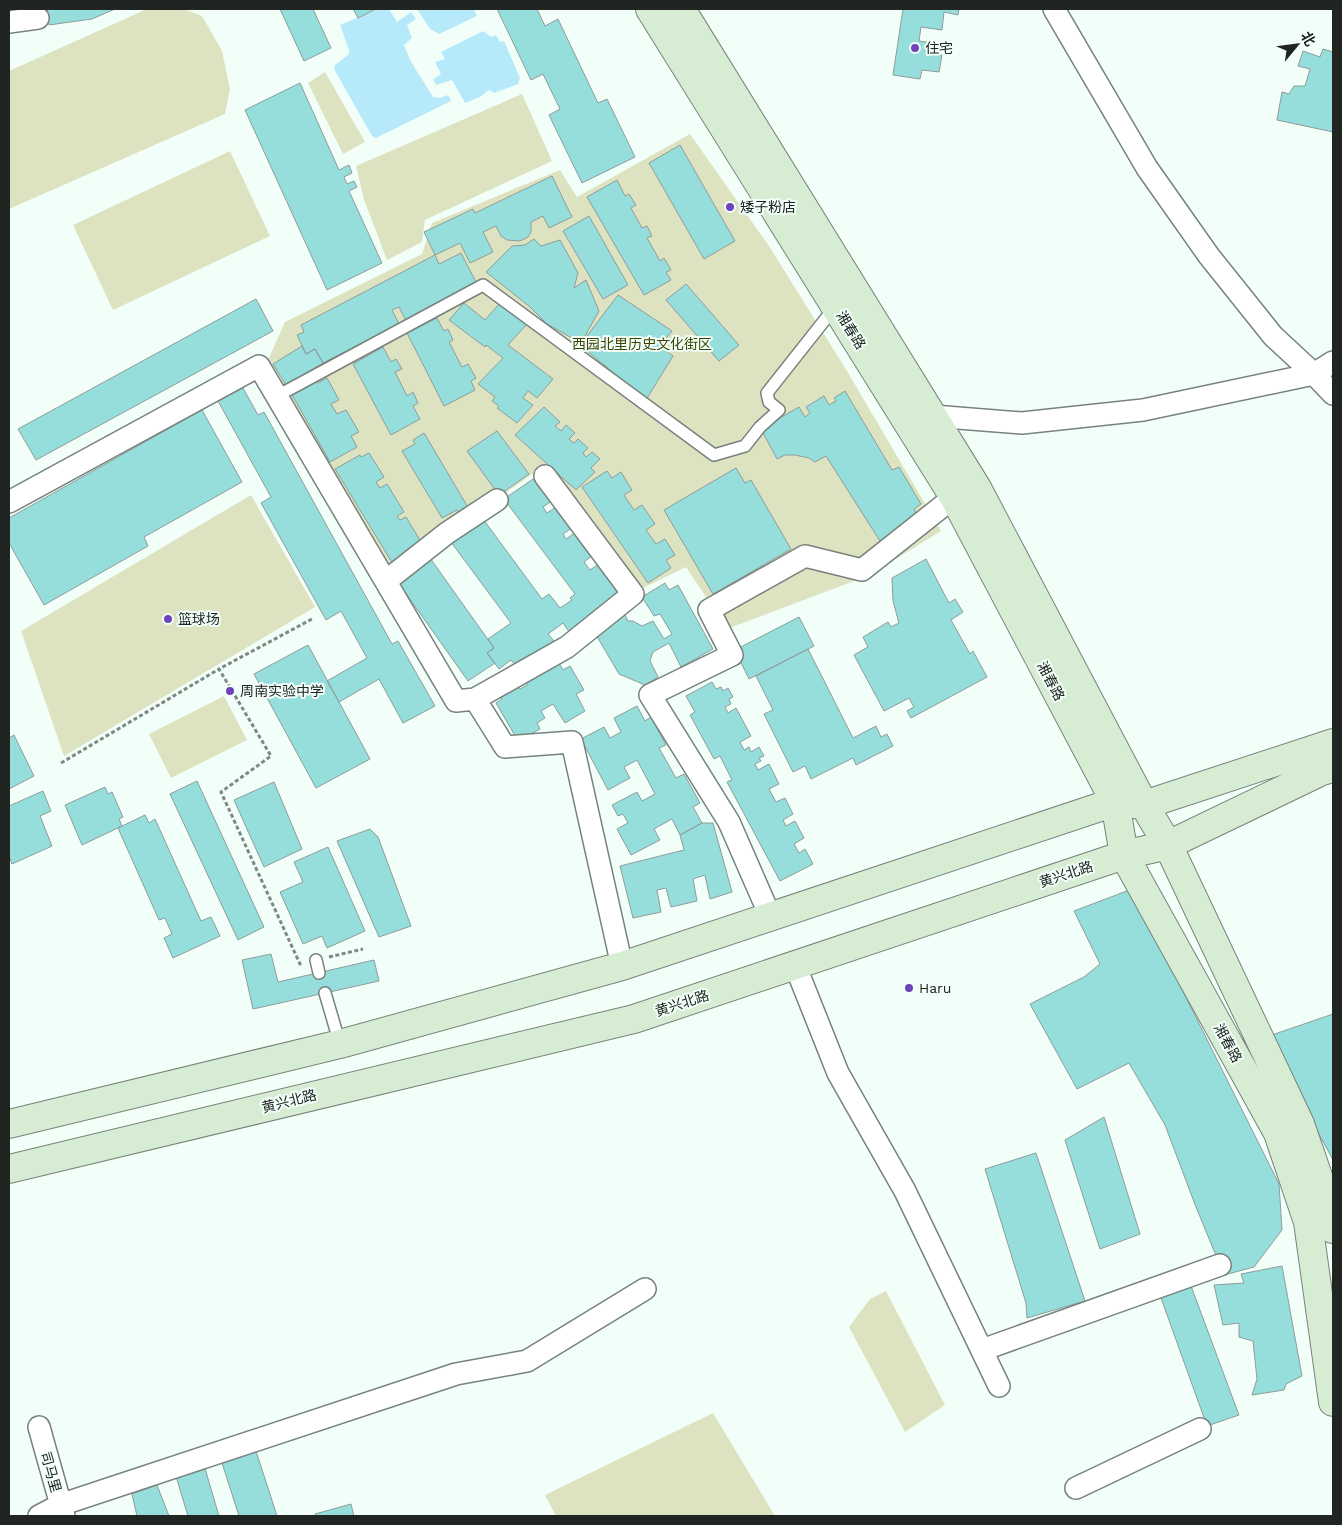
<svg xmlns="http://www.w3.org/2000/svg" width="1342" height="1525" viewBox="0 0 1342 1525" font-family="'Work Sans','Noto Sans SC',sans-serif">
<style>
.green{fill:#dde3c0}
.water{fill:#b6eafb}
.building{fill:#95dedb;stroke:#8e9c9b}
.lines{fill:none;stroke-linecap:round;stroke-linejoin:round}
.lane-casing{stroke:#77827d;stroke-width:14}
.street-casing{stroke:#77827d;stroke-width:24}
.secondary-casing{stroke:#77827d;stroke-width:30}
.path{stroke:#808884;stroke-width:3;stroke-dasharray:4 2.5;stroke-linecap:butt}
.lane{stroke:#fff;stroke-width:11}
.street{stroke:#fff;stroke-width:21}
.secondary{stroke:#d7edd3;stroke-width:28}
.poi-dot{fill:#6e42ba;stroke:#f2fff9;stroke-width:2}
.labels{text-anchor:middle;stroke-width:4;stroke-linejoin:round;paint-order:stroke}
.poi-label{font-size:14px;fill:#202522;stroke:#f2fff9;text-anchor:start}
.street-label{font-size:14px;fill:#202522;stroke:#f2fff9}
.park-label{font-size:14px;fill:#3d4200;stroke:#f2fff9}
</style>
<rect width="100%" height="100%" fill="#f2fff9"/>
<path class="green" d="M 147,9 L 184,9 L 202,16 L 222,51 L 230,89 L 225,114 L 9,209 L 9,71 Z
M 325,72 L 365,142 L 343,154 L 308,83 Z
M 522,94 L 552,161 L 425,220 L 422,242 L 387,260 L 364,200 L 356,166 Z
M 690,134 L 769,246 L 847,371 L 941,531 L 870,575 L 727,629 L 686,567 L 643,588 L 578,500 L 541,468 L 391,573 L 268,360 L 285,322 L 422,254 L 432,223 L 560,170 L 577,197 Z
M 230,151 L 270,236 L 113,310 L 73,225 Z
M 251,495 L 315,607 L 64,756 L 21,631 Z
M 224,696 L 247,740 L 171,778 L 149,734 Z
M 886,1291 L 945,1405 L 905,1432 L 849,1327 L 870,1299 Z
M 713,1413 L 775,1516 L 556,1516 L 545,1495 Z"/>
<path class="water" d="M 378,9 L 389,9 L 397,22 L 411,12 L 416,19 L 407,25 L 412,38 L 404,45 L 410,60 L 433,97 L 440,98 L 448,95 L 451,101 L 376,138 L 372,136 L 334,69 L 335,65 L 349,54 L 349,50 L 340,25 Z
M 417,9 L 476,9 L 474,10 L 477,16 L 439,34 L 430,29 Z
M 483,31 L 491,37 L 496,35 L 500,42 L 504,41 L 520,78 L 518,84 L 494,93 L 489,90 L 480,97 L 465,103 L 452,80 L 436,85 L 433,79 L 441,74 L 435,62 L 445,59 L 441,52 Z"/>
<path class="building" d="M 47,9 L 115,9 L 92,19 L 49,25 Z
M 280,9 L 313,9 L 331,48 L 304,61 Z
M 353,9 L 376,9 L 358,18 Z
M 497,9 L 537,9 L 545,26 L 558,19 L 598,103 L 607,99 L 635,157 L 582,183 L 549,115 L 560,109 L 543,74 L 531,80 Z
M 903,9 L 959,9 L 958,15 L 944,12 L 942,30 L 921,27 L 919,41 L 933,43 L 931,54 L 942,55 L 939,72 L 922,70 L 920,79 L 893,75 Z
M 1323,49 L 1333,52 L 1333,132 L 1277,120 L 1282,92 L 1289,94 L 1294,86 L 1305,86 L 1310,69 L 1298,66 L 1303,51 L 1320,57 Z
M 300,83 L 339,170 L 349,165 L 352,173 L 344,177 L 347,184 L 354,181 L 357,187 L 349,191 L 382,263 L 327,290 L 245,110 Z
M 680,145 L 735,241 L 704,259 L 649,163 Z
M 552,176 L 572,217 L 549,228 L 543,216 L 531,222 L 531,232 L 528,237 L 520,241 L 507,240 L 501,236 L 496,226 L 483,232 L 493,252 L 470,263 L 460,243 L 435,255 L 424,232 L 473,209 L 475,213 Z
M 617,180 L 625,196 L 629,194 L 636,205 L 631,208 L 642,228 L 647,226 L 652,236 L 647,238 L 660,261 L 664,258 L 671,270 L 666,272 L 671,280 L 644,295 L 587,197 Z
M 589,216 L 628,285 L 603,299 L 563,231 Z
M 534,239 L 541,246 L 560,240 L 578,273 L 574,288 L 586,280 L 599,311 L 581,343 L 547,324 L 530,307 L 486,272 L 512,246 L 525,245 Z
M 461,253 L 477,284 L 406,321 L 399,307 L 392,310 L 399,324 L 323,363 L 315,349 L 306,354 L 297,335 L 304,332 L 301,325 L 435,255 L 439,264 Z
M 686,284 L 739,345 L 719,361 L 666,300 Z
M 618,295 L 672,331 L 660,346 L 673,356 L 646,400 L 580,345 Z
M 256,299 L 273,331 L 36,460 L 18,429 Z
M 464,303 L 485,320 L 500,303 L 527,324 L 508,345 L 553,379 L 537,398 L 528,391 L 523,398 L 533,405 L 517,423 L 497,408 L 499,406 L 492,401 L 495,397 L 478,384 L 503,358 L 486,345 L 485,347 L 449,320 Z
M 437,318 L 444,331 L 448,329 L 453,340 L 449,342 L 462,367 L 468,364 L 476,378 L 471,381 L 475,390 L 444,406 L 407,333 Z
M 302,346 L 306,354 L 315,349 L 323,363 L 286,385 L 273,364 Z
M 383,347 L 391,362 L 396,359 L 402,369 L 395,372 L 407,396 L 413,392 L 418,403 L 413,406 L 420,419 L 391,435 L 353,364 Z
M 327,378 L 339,400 L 331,404 L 337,414 L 346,410 L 359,432 L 351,436 L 357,447 L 330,462 L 291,393 L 316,379 L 318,383 Z
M 243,388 L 258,415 L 264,412 L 392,644 L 398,641 L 435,706 L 403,723 L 379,679 L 339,702 L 327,681 L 367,658 L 341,611 L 326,620 L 261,503 L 271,497 L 218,401 Z
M 845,391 L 892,470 L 899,467 L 921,504 L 914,509 L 919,519 L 880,541 L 826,456 L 815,462 L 809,458 L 795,455 L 785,455 L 777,459 L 761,429 L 799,407 L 805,417 L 810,413 L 806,407 L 824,396 L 829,405 L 836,401 L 834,398 Z
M 544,407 L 560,422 L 555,426 L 561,431 L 566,425 L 575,433 L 569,439 L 574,443 L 578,439 L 588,448 L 583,453 L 586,457 L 592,452 L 600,459 L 591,468 L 595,472 L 576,490 L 515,435 Z
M 202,410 L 242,482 L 144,537 L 148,546 L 44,605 L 9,543 L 9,518 Z
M 497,431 L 529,474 L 499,495 L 467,451 Z
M 424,433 L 469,509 L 459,515 L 457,510 L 442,518 L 402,451 L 415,444 L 413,440 Z
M 369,453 L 384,477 L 376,482 L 380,488 L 387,484 L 404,512 L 397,516 L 400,520 L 406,517 L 421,542 L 396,569 L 335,469 L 360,455 L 361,457 Z
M 736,468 L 745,483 L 751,480 L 791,549 L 713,594 L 664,510 Z
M 607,471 L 612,478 L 621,472 L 632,490 L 624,495 L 634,510 L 642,505 L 655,524 L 646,530 L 656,544 L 665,539 L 675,555 L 666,560 L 671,568 L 648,583 L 582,487 Z
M 536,477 L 553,500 L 543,507 L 547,513 L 556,507 L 572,528 L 563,534 L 566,539 L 576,532 L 593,555 L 584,562 L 590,570 L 599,564 L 623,596 L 570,633 L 563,623 L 548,634 L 554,641 L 517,667 L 511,660 L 499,669 L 487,653 L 494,648 L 488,639 L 511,623 L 451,542 L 483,519 L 542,599 L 549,594 L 560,608 L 572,600 L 570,598 L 575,594 L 504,499 Z
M 430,558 L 494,648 L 487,653 L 495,663 L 468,681 L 397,581 Z
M 926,559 L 949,603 L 955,599 L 963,612 L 951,620 L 970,654 L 973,651 L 987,677 L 911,718 L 907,711 L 914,707 L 909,698 L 884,711 L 854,655 L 868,647 L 863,637 L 888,622 L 891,627 L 899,623 L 893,601 L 892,578 Z
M 665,583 L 669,590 L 678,585 L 713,649 L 681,667 L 669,643 L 653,652 L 650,661 L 658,677 L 645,685 L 619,674 L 592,628 L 623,611 L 628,621 L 633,621 L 642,626 L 653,621 L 664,639 L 672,634 L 660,614 L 654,616 L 642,597 Z
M 799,617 L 814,646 L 749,679 L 735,650 Z
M 308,645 L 370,759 L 316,788 L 254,674 Z
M 808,649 L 853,738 L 876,726 L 881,737 L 887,734 L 893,746 L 856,765 L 853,758 L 811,779 L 805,766 L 793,772 L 764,714 L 773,710 L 756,676 Z
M 555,656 L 563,670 L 570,666 L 584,690 L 576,694 L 585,711 L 565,723 L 553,704 L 541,711 L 545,718 L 537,723 L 540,729 L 518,741 L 496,703 L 502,699 L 496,690 L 514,679 L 520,689 L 527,685 L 524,680 Z
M 712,682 L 716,689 L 721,687 L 723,691 L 728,688 L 733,697 L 729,699 L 731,704 L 725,707 L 728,713 L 736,708 L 751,736 L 740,742 L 744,750 L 749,747 L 751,752 L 759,747 L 764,756 L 759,758 L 761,761 L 755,764 L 758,770 L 769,764 L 779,784 L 769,789 L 776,802 L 785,798 L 793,814 L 783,820 L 786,826 L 795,821 L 804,838 L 794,844 L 799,853 L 805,849 L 813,864 L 780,881 L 727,782 L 732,780 L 720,756 L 714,759 L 690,715 L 695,712 L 686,696 Z
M 637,706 L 645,721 L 651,717 L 666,745 L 659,748 L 676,778 L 684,774 L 700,803 L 693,807 L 702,823 L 680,835 L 672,819 L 654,829 L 660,840 L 631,855 L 617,829 L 628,823 L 623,814 L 618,816 L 612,805 L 637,792 L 642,801 L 655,794 L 637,760 L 624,767 L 630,778 L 608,790 L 581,739 L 604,727 L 610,738 L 621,732 L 614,718 Z
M 14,735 L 34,776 L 9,789 L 9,738 Z
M 197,781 L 264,927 L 238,940 L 170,794 Z
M 274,782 L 302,849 L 264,867 L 234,800 Z
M 105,787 L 108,794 L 112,792 L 123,817 L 119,819 L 122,826 L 82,845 L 65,805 Z
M 43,791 L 51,811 L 40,816 L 52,846 L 12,864 L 9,856 L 9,806 Z
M 145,815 L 149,823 L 155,819 L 201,921 L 211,917 L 220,936 L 173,958 L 164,938 L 172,934 L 165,918 L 159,920 L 118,828 Z
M 702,823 L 713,823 L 732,892 L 710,899 L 705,875 L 693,879 L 697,901 L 671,907 L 666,888 L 657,890 L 661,912 L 633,918 L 620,866 L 684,850 L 680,835 Z
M 370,829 L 378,837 L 411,926 L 379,937 L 337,841 Z
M 328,847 L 365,931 L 327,948 L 322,936 L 303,944 L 280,892 L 303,882 L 294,862 Z
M 1132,889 L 1279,1184 L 1282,1230 L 1254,1267 L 1224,1275 L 1196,1207 L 1165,1125 L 1129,1063 L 1077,1089 L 1030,1004 L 1084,977 L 1100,964 L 1074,911 Z
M 271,954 L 278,982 L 374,960 L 379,981 L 253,1009 L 242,960 Z
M 1333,1014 L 1333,1160 L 1300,1099 L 1269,1036 Z
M 1104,1117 L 1140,1234 L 1100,1249 L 1065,1140 Z
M 1036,1153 L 1085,1301 L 1027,1318 L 1026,1303 L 985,1169 Z
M 1282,1266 L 1302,1376 L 1286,1384 L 1284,1390 L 1252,1395 L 1257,1379 L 1253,1341 L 1239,1337 L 1239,1323 L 1223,1325 L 1214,1285 L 1244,1283 L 1241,1274 Z
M 1191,1286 L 1239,1415 L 1207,1426 L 1161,1298 Z
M 256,1451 L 277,1516 L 239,1516 L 222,1463 Z
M 204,1465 L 219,1516 L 188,1516 L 175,1473 Z
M 157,1485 L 169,1516 L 137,1516 L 132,1494 Z
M 351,1504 L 354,1516 L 315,1516 L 315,1514 Z"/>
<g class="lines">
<defs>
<path id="lane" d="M 277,396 L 483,285 L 714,455 L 745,446 L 760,427 L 779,410 L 769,402 L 767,393 L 835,307
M 316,960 L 319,973
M 325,993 L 340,1044"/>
<path id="street" d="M 1054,9 L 1147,168 L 1209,256 L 1273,336 L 1314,374 L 1333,394
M 9,22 L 38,18
M 933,416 L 1022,423 L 1143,410 L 1314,374 L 1333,362
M 9,502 L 259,366 L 456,701 L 475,699 L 505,747 L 572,742 L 622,966
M 386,581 L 447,533 L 497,500
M 475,699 L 567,647 L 633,594 L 545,476
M 771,918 L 729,822 L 650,695 L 732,655 L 709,610 L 805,556 L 862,570 L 954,497
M 795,965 L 838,1073 L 905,1191 L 999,1386
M 982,1350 L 1220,1265
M 39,1427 L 64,1516
M 1076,1488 L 1200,1429
M 39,1516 L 60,1505 L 456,1374 L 527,1361 L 645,1289"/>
<path id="secondary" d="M 650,9 L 954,497 L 1115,802 L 1124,855 L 1278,1133 L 1308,1222 L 1333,1402
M 681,9 L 977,488 L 1144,805 L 1168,845 L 1300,1124 L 1332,1217 L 1333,1229
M 9,1124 L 340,1044 L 622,966 L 1115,802 L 1144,805 L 1333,743
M 9,1169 L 634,1019 L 1124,855 L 1168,845 L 1322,771 L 1333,768"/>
</defs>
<use href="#lane" class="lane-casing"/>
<use href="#street" class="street-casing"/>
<use href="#secondary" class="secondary-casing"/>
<path class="path" d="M 61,763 L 219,669
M 329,957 L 363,949
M 301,963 L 300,964 L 221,792 L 271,756 L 219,669 L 312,619"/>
<use href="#lane" class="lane"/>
<use href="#street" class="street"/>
<use href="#secondary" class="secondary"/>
</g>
<g class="poi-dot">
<circle cx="915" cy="48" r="5"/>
<circle cx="730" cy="207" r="5"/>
<circle cx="168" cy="619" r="5"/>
<circle cx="230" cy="691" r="5"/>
<circle cx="909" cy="988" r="5"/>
</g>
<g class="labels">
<g class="poi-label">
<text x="925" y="53">住宅</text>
<text x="740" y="212">矮子粉店</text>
<text x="178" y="624">篮球场</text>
<text x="240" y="696">周南实验中学</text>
<text x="919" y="993">Haru</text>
</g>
<g class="street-label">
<text transform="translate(851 330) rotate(58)" y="5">湘春路</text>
<text transform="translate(1051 681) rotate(62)" y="5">湘春路</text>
<text transform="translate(1066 874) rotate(-18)" y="5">黄兴北路</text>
<text transform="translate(682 1003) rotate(-18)" y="5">黄兴北路</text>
<text transform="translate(1228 1043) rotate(61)" y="5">湘春路</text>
<text transform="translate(289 1101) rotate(-14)" y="5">黄兴北路</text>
<text transform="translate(51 1472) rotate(74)" y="5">司马里</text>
</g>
<g class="park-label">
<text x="642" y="349">西园北里历史文化街区</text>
</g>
</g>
<rect width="1342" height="1525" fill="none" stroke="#202522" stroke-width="20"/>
<g transform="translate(1297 45) rotate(61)" stroke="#f2fff9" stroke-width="4" paint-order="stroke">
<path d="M0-4L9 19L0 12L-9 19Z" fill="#202522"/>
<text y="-8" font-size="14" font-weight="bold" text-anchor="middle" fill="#202522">北</text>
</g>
</svg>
